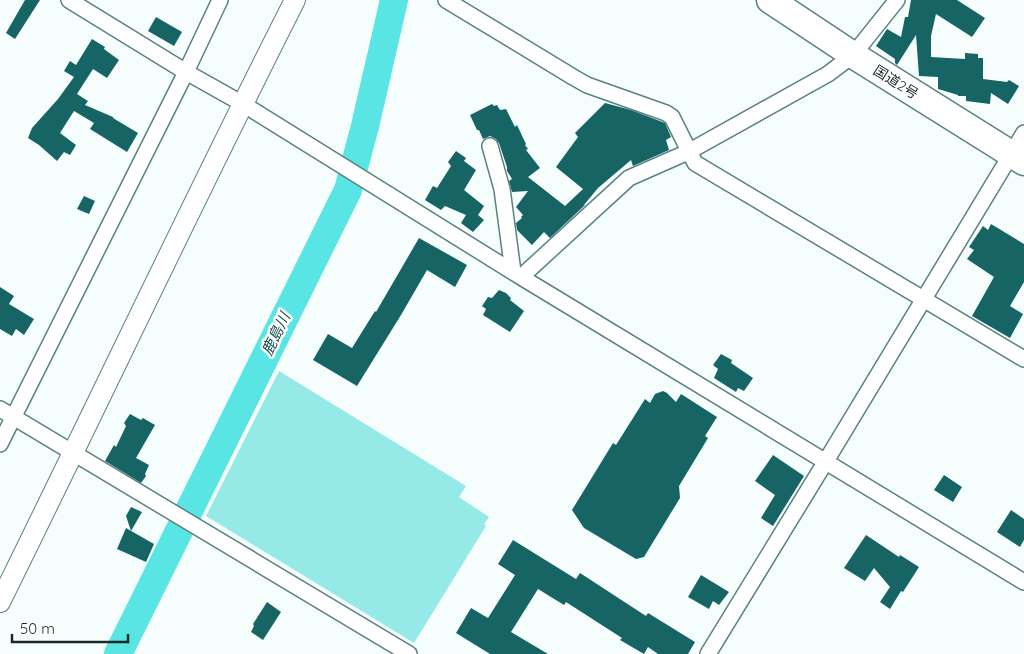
<svg xmlns="http://www.w3.org/2000/svg" width="1024" height="654" viewBox="0 0 1024 654" font-family="Quicksand,'Noto Sans JP',sans-serif">
<style>
.green{fill:#95e9e7}
.lines{fill:none;stroke-linecap:round;stroke-linejoin:round}
.river{stroke:#59e5e4;stroke-width:28}
.building{fill:#166564}
.minor-casing{stroke:#5a8281;stroke-width:18}
.tertiary-casing{stroke:#5a8281;stroke-width:22}
.trunk-casing{stroke:#5a8281;stroke-width:29}
.minor{stroke:#fff;stroke-width:15}
.tertiary{stroke:#fff;stroke-width:20}
.trunk{stroke:#fff;stroke-width:26}
.labels{text-anchor:middle;stroke-width:5;stroke-linejoin:round;paint-order:stroke}
.street-label{font-size:14px;fill:#182928;stroke:#fff}
.water-label{font-size:15px;font-style:italic;fill:#0e4d4c;stroke:#fff}
</style>
<rect width="100%" height="100%" fill="#f5fdfd"/>
<path class="green" d="M 279,371 L 466,486 L 459,497 L 489,517 L 484,524 L 486,526 L 414,643 L 206,516 Z"/>
<g class="lines">
<path class="river" d="M 118,654 L 348,190 L 365,126 L 394,0"/>
</g>
<path class="building" d="M 25,0 L 40,0 L 15,39 L 6,33 Z
M 911,0 L 957,0 L 985,18 L 972,37 L 936,14 L 931,36 L 931,57 L 965,59 L 965,53 L 978,54 L 978,58 L 983,58 L 983,79 L 1007,82 L 1009,80 L 1019,86 L 1008,104 L 991,93 L 990,104 L 966,101 L 966,96 L 958,96 L 958,95 L 938,89 L 938,77 L 919,76 L 916,35 L 897,65 L 895,63 L 895,59 L 876,46 L 887,29 L 901,37 L 905,17 L 908,17 Z
M 156,17 L 182,32 L 174,46 L 148,31 Z
M 92,39 L 105,47 L 104,49 L 119,60 L 107,78 L 93,69 L 77,94 L 88,101 L 85,105 L 113,117 L 113,118 L 138,133 L 127,152 L 90,129 L 94,123 L 74,111 L 60,133 L 76,145 L 70,155 L 64,152 L 57,161 L 39,145 L 28,138 L 32,128 L 58,99 L 74,77 L 64,71 L 70,61 L 76,65 Z
M 605,103 L 631,110 L 665,123 L 671,137 L 666,140 L 669,150 L 633,166 L 631,160 L 598,188 L 584,205 L 585,205 L 550,238 L 544,232 L 532,245 L 517,230 L 516,223 L 522,218 L 521,217 L 523,215 L 516,207 L 528,191 L 512,192 L 509,181 L 512,179 L 507,171 L 507,167 L 499,143 L 496,139 L 490,136 L 483,139 L 479,130 L 477,130 L 470,115 L 492,104 L 494,106 L 497,105 L 500,110 L 506,109 L 515,127 L 517,125 L 526,144 L 525,145 L 528,149 L 526,150 L 540,168 L 528,177 L 565,206 L 583,189 L 556,167 L 578,137 L 575,133 Z
M 456,151 L 466,158 L 464,161 L 476,170 L 464,190 L 484,206 L 478,215 L 484,220 L 473,232 L 461,223 L 466,215 L 445,206 L 441,210 L 425,200 L 433,186 L 437,188 L 451,166 L 448,162 Z
M 84,196 L 95,201 L 89,214 L 77,209 Z
M 991,224 L 1024,244 L 1024,282 L 1010,306 L 1023,314 L 1010,338 L 972,316 L 994,277 L 967,259 L 974,250 L 969,247 L 983,226 L 988,230 Z
M 419,238 L 467,265 L 455,287 L 427,270 L 401,315 L 357,386 L 313,360 L 328,334 L 352,348 L 375,311 L 376,312 Z
M 0,287 L 14,296 L 9,304 L 34,319 L 24,335 L 16,329 L 12,336 L 0,329 Z
M 499,290 L 506,293 L 511,298 L 510,300 L 524,311 L 510,332 L 483,315 L 486,309 L 482,306 L 488,297 L 492,298 Z
M 721,354 L 732,360 L 731,363 L 753,378 L 744,391 L 738,388 L 736,392 L 714,378 L 718,369 L 713,365 Z
M 663,391 L 667,393 L 676,402 L 681,394 L 717,417 L 705,436 L 708,438 L 679,486 L 680,498 L 644,557 L 636,559 L 584,528 L 572,510 L 613,443 L 616,445 L 645,399 L 650,403 L 655,394 Z
M 130,414 L 141,420 L 143,418 L 155,425 L 136,458 L 149,465 L 145,474 L 146,476 L 141,483 L 105,461 L 114,445 L 116,447 L 126,426 L 124,423 Z
M 773,455 L 804,476 L 773,526 L 761,518 L 775,495 L 755,481 Z
M 944,475 L 962,487 L 953,502 L 934,490 Z
M 131,507 L 142,512 L 131,531 L 126,516 Z
M 1011,510 L 1024,519 L 1024,540 L 1020,547 L 997,532 Z
M 126,528 L 154,544 L 146,562 L 117,549 Z
M 866,535 L 899,557 L 900,555 L 919,567 L 903,592 L 901,591 L 890,609 L 880,602 L 890,587 L 874,568 L 865,581 L 844,568 Z
M 513,540 L 576,579 L 580,573 L 646,616 L 648,613 L 695,642 L 688,654 L 658,654 L 648,647 L 644,654 L 620,640 L 622,638 L 566,602 L 564,605 L 538,589 L 511,632 L 548,654 L 490,654 L 456,633 L 471,608 L 488,618 L 515,575 L 498,564 Z
M 701,575 L 729,592 L 719,605 L 713,601 L 709,609 L 688,597 Z
M 267,602 L 281,612 L 263,640 L 251,632 L 254,626 L 253,624 Z"/>
<g class="lines">
<defs>
<path id="minor" d="M 69,0 L 186,72 L 243,104 L 521,277 L 1024,582
M 446,0 L 573,77 L 587,85 L 666,113 L 672,117 L 695,163 L 1024,359
M 490,146 L 502,189 L 513,272
M 521,277 L 629,178 L 688,152 L 828,74 L 853,55 L 897,0
M 0,409 L 409,654
M 0,444 L 186,72 L 220,0
M 708,654 L 826,461 L 1024,133"/>
<path id="tertiary" d="M 0,602 C 99,402 194,199 295,0"/>
<path id="trunk" d="M 770,0 L 853,55 L 1024,162"/>
</defs>
<use href="#minor" class="minor-casing"/>
<use href="#tertiary" class="tertiary-casing"/>
<use href="#trunk" class="trunk-casing"/>
<use href="#minor" class="minor"/>
<use href="#tertiary" class="tertiary"/>
<use href="#trunk" class="trunk"/>
</g>
<g class="labels">
<g class="street-label">
<text transform="translate(896 82) rotate(32)" y="5">国道2号</text>
</g>
<g class="water-label">
<text transform="translate(276 334) rotate(-64)" y="5">鹿島川</text>
</g>
</g>
<path d="M12 634v8h116v-8" fill="none" stroke="#182928" stroke-width="2.5"/>
<text x="20" y="634" font-size="15" fill="#182928" stroke="#ffffff" stroke-width="4" paint-order="stroke">50 m</text>
</svg>
